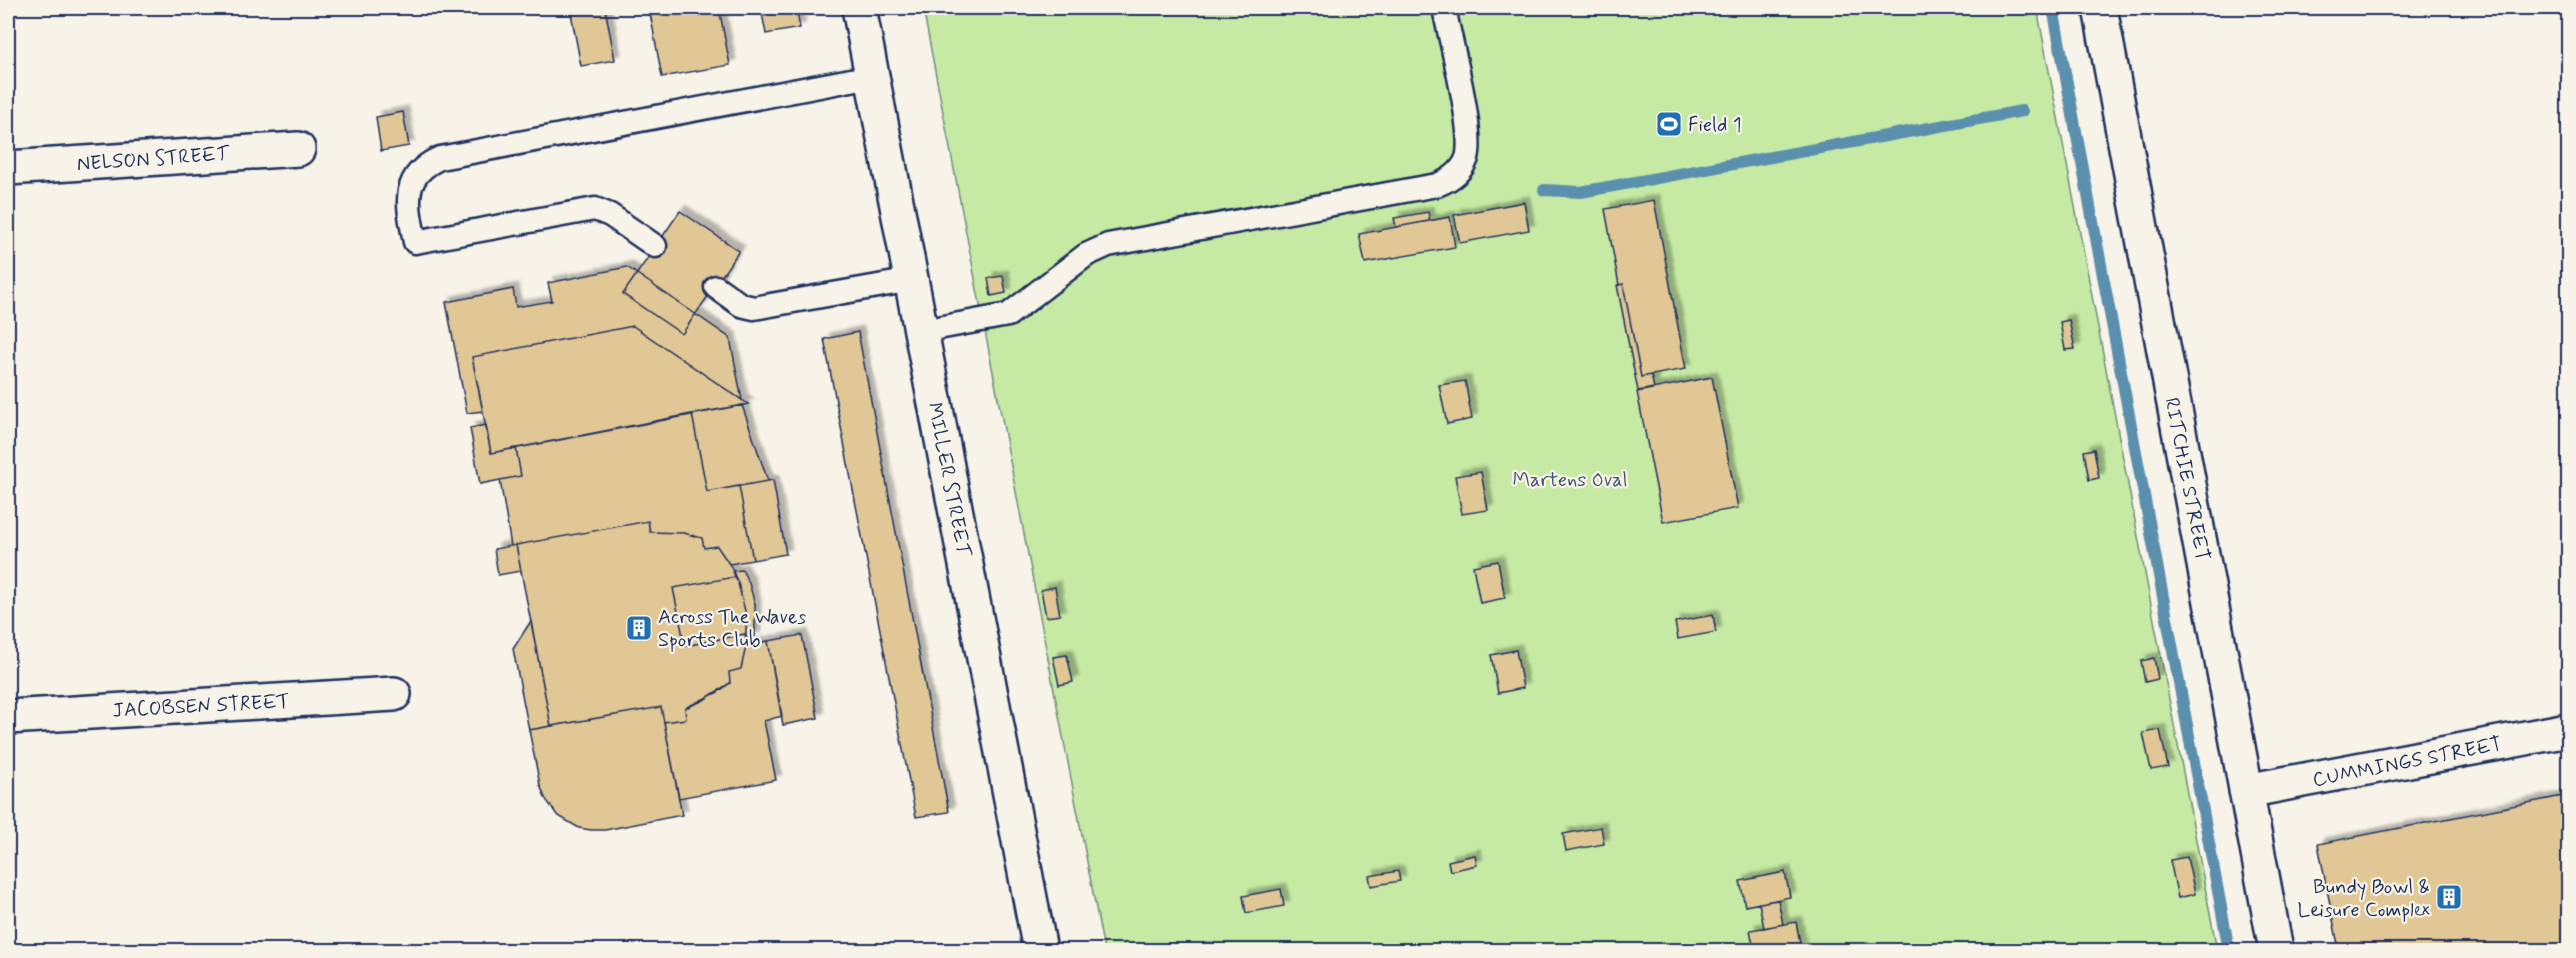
<svg xmlns="http://www.w3.org/2000/svg" width="2576" height="958" viewBox="0 0 2576 958" font-family="Mynerve,sans-serif">
<style>
.green{fill:#c6eaa4;stroke:#708c81;stroke-width:1.5}
.lines{fill:none;stroke-linecap:round;stroke-linejoin:round}
.stream{stroke:#5a90ae;stroke-width:12}
.building{fill:#e1c796;stroke:#1b2f5e;stroke-width:1.5;filter:url(#shadow)}
.lane-casing{stroke:#1b2f5e;stroke-width:27}
.street-casing{stroke:#1b2f5e;stroke-width:38}
.lane{stroke:#f7f3e8;stroke-width:22}
.street{stroke:#f7f3e8;stroke-width:33}
.labels{text-anchor:middle;stroke-width:4.5;stroke-linejoin:round;paint-order:stroke}
.poi-label{font-size:20px;fill:#1b2f5e;stroke:#f7f3e8;text-anchor:start}
.street-label{font-size:20px;fill:#1b2f5e;stroke:#f7f3e8}
.park-label{font-size:20px;fill:#3d546c;stroke:#f7f3e8}
</style>
<defs>
<filter id="shadow"><feDropShadow dx="5.5" dy="-5.5" stdDeviation="1.5" flood-color="#0004"/></filter>
</defs>
<rect width="100%" height="100%" fill="#f7f3e8"/>
<filter id="ink" filterUnits="userSpaceOnUse"><feTurbulence type="fractalNoise" baseFrequency=".0167" numOctaves="2"/><feDisplacementMap in="SourceGraphic" scale="12" xChannelSelector="R" yChannelSelector="G"/><feConvolveMatrix kernelMatrix="1 2 1 2 8 2 1 2 1" color-interpolation-filters="sRGB"/></filter>
<g filter="url(#ink)">
<path class="green" d="M 923,8 L 2037,8 L 2217,950 L 1104,950 Z"/>
<g class="lines">
<path class="stream" d="M 2053,8 L 2229,950
M 1544,190 L 1581,192 L 2022,111"/>
</g>
<path class="building" d="M 570,8 L 605,8 L 615,60 L 581,66 Z
M 649,8 L 719,8 L 730,65 L 662,77 Z
M 761,8 L 796,8 L 800,28 L 766,34 Z
M 403,112 L 409,146 L 381,151 L 376,117 Z
M 1654,200 L 1686,369 L 1641,377 L 1623,284 L 1619,285 L 1605,209 Z
M 1524,202 L 1529,230 L 1460,243 L 1454,215 Z
M 680,211 L 739,251 L 682,334 L 623,294 Z
M 1428,212 L 1430,221 L 1396,227 L 1394,218 Z
M 1450,217 L 1455,247 L 1365,263 L 1359,234 Z
M 627,267 L 730,338 L 742,400 L 633,326 L 472,357 L 483,411 L 467,413 L 446,302 L 513,289 L 516,307 L 552,301 L 548,283 Z
M 1003,276 L 1006,293 L 991,296 L 988,278 Z
M 1623,284 L 1641,377 L 1651,375 L 1654,388 L 1638,391 L 1617,285 Z
M 2069,320 L 2075,349 L 2065,350 L 2060,322 Z
M 633,326 L 748,404 L 491,453 L 472,357 Z
M 858,332 L 949,812 L 916,817 L 824,339 Z
M 1712,377 L 1738,508 L 1663,522 L 1637,392 Z
M 1465,381 L 1472,419 L 1447,424 L 1439,385 Z
M 742,405 L 768,481 L 707,492 L 692,414 Z
M 692,414 L 707,492 L 739,486 L 753,560 L 729,564 L 717,546 L 704,548 L 702,538 L 684,533 L 650,532 L 648,521 L 511,546 L 500,480 L 521,476 L 516,448 Z
M 486,425 L 491,453 L 516,448 L 521,476 L 480,484 L 470,428 Z
M 2094,449 L 2099,478 L 2089,480 L 2084,451 Z
M 1481,472 L 1488,510 L 1462,514 L 1455,476 Z
M 773,480 L 786,554 L 753,560 L 739,486 Z
M 648,521 L 650,532 L 684,533 L 702,538 L 704,548 L 717,546 L 730,565 L 738,583 L 746,615 L 746,646 L 741,669 L 729,672 L 730,683 L 718,692 L 685,708 L 686,719 L 664,722 L 661,707 L 551,726 L 516,545 Z
M 516,545 L 521,571 L 498,575 L 494,549 Z
M 1498,561 L 1505,598 L 1480,603 L 1473,566 Z
M 742,570 L 749,583 L 755,604 L 755,637 L 746,638 L 745,634 L 685,646 L 673,588 L 735,577 L 733,571 Z
M 1055,587 L 1060,615 L 1046,617 L 1041,590 Z
M 1713,615 L 1716,632 L 1678,639 L 1675,622 Z
M 531,621 L 551,726 L 529,730 L 513,649 Z
M 802,635 L 818,718 L 783,725 L 768,641 Z
M 768,641 L 782,716 L 764,721 L 776,780 L 679,798 L 664,722 L 686,719 L 685,708 L 702,701 L 730,683 L 729,672 L 741,669 L 746,646 Z
M 1516,650 L 1523,688 L 1498,693 L 1491,655 Z
M 1067,655 L 1073,682 L 1059,685 L 1053,657 Z
M 2154,658 L 2158,679 L 2145,682 L 2141,661 Z
M 661,707 L 682,815 L 605,830 L 591,830 L 579,828 L 557,815 L 545,798 L 540,785 L 529,730 Z
M 2160,730 L 2168,767 L 2151,770 L 2143,733 Z
M 2568,795 L 2568,950 L 2339,950 L 2318,844 Z
M 1601,827 L 1604,844 L 1566,851 L 1563,834 Z
M 1475,855 L 1477,865 L 1450,871 L 1448,861 Z
M 2187,857 L 2195,894 L 2178,898 L 2170,860 Z
M 1398,871 L 1400,881 L 1371,886 L 1369,876 Z
M 1785,872 L 1790,897 L 1745,906 L 1740,881 Z
M 1281,889 L 1284,906 L 1246,913 L 1243,896 Z
M 1778,900 L 1783,924 L 1764,928 L 1759,903 Z
M 1796,922 L 1801,947 L 1782,950 L 1754,950 L 1750,930 Z"/>
<g class="lines">
<defs>
<path id="lane" d="M 655,246 L 610,215 L 595,209 L 415,242 C 408,206 399,176 440,158 L 872,76
M 716,287 L 741,305 L 754,308 L 912,280
M 922,331 L 1008,315 L 1086,255 L 1108,245 L 1437,185 C 1450,180 1462,172 1467,158 C 1475,132 1450,39 1444,8"/>
<path id="street" d="M 859,8 L 1040,950
M 2100,8 L 2276,950
M 8,168 L 298,149
M 8,717 L 394,694
M 2246,791 L 2568,730"/>
</defs>
<use href="#lane" class="lane-casing"/>
<use href="#street" class="street-casing"/>
<use href="#lane" class="lane"/>
<use href="#street" class="street"/>
</g>
</g>
<defs>
<symbol id="stadium-square" viewBox="-11 -11 22 22"><rect x="-9" y="-9" width="18" height="18" rx="4" fill="#1f6fb2" stroke="#f7f3e8"/><path d="M0-5a6.5 5 0 1 0 0 10a6.5 5 0 1 0 0-10ZM-3.5-1.8h7v3.6h-7Z" fill="#fff"/></symbol>
<symbol id="building-square" viewBox="-11 -11 22 22"><rect x="-9" y="-9" width="18" height="18" rx="4" fill="#1f6fb2" stroke="#f7f3e8"/><path d="M-4-6H4V6H1V3H-1V6H-4ZM-2.5-4.3h1.7v1.8h-1.7ZM.8-4.3h1.7v1.8H.8ZM-2.5-1h1.7V.8h-1.7ZM.8-1h1.7V.8H.8Z" fill="#fff"/></symbol>
</defs>
<g fill-rule="evenodd">
<use href="#stadium-square" x="1654" y="109" width="30" height="30"/>
<use href="#building-square" x="624" y="613" width="30" height="30"/>
<use href="#building-square" x="2434" y="882" width="30" height="30"/>
</g>
<g class="labels">
<g class="poi-label">
<text x="1688" y="131">Field 1</text>
<text x="658" y="623">Across The Waves<tspan x="658" dy="23">Sports Club</tspan></text>
<text x="2430" y="893" text-anchor="end">Bundy Bowl &amp;<tspan x="2430" dy="23">Leisure Complex</tspan></text>
</g>
<g class="street-label">
<text transform="translate(153 158) rotate(-4)" y="7">NELSON STREET</text>
<text transform="translate(950 479) rotate(79)" y="7">MILLER STREET</text>
<text transform="translate(2188 479) rotate(79)" y="7">RITCHIE STREET</text>
<text transform="translate(201 705) rotate(-3)" y="7">JACOBSEN STREET</text>
<text transform="translate(2407 761) rotate(-11)" y="7">CUMMINGS STREET</text>
</g>
<g class="park-label">
<text x="1570" y="486">Martens Oval</text>
</g>
</g>
<rect width="2576" height="958" fill="none" stroke="#f7f3e8" stroke-width="30"/>
<rect x="15" y="15" width="2546" height="928" fill="none" stroke="#1b2f5e" stroke-width="2" filter="url(#ink)"/>
</svg>
